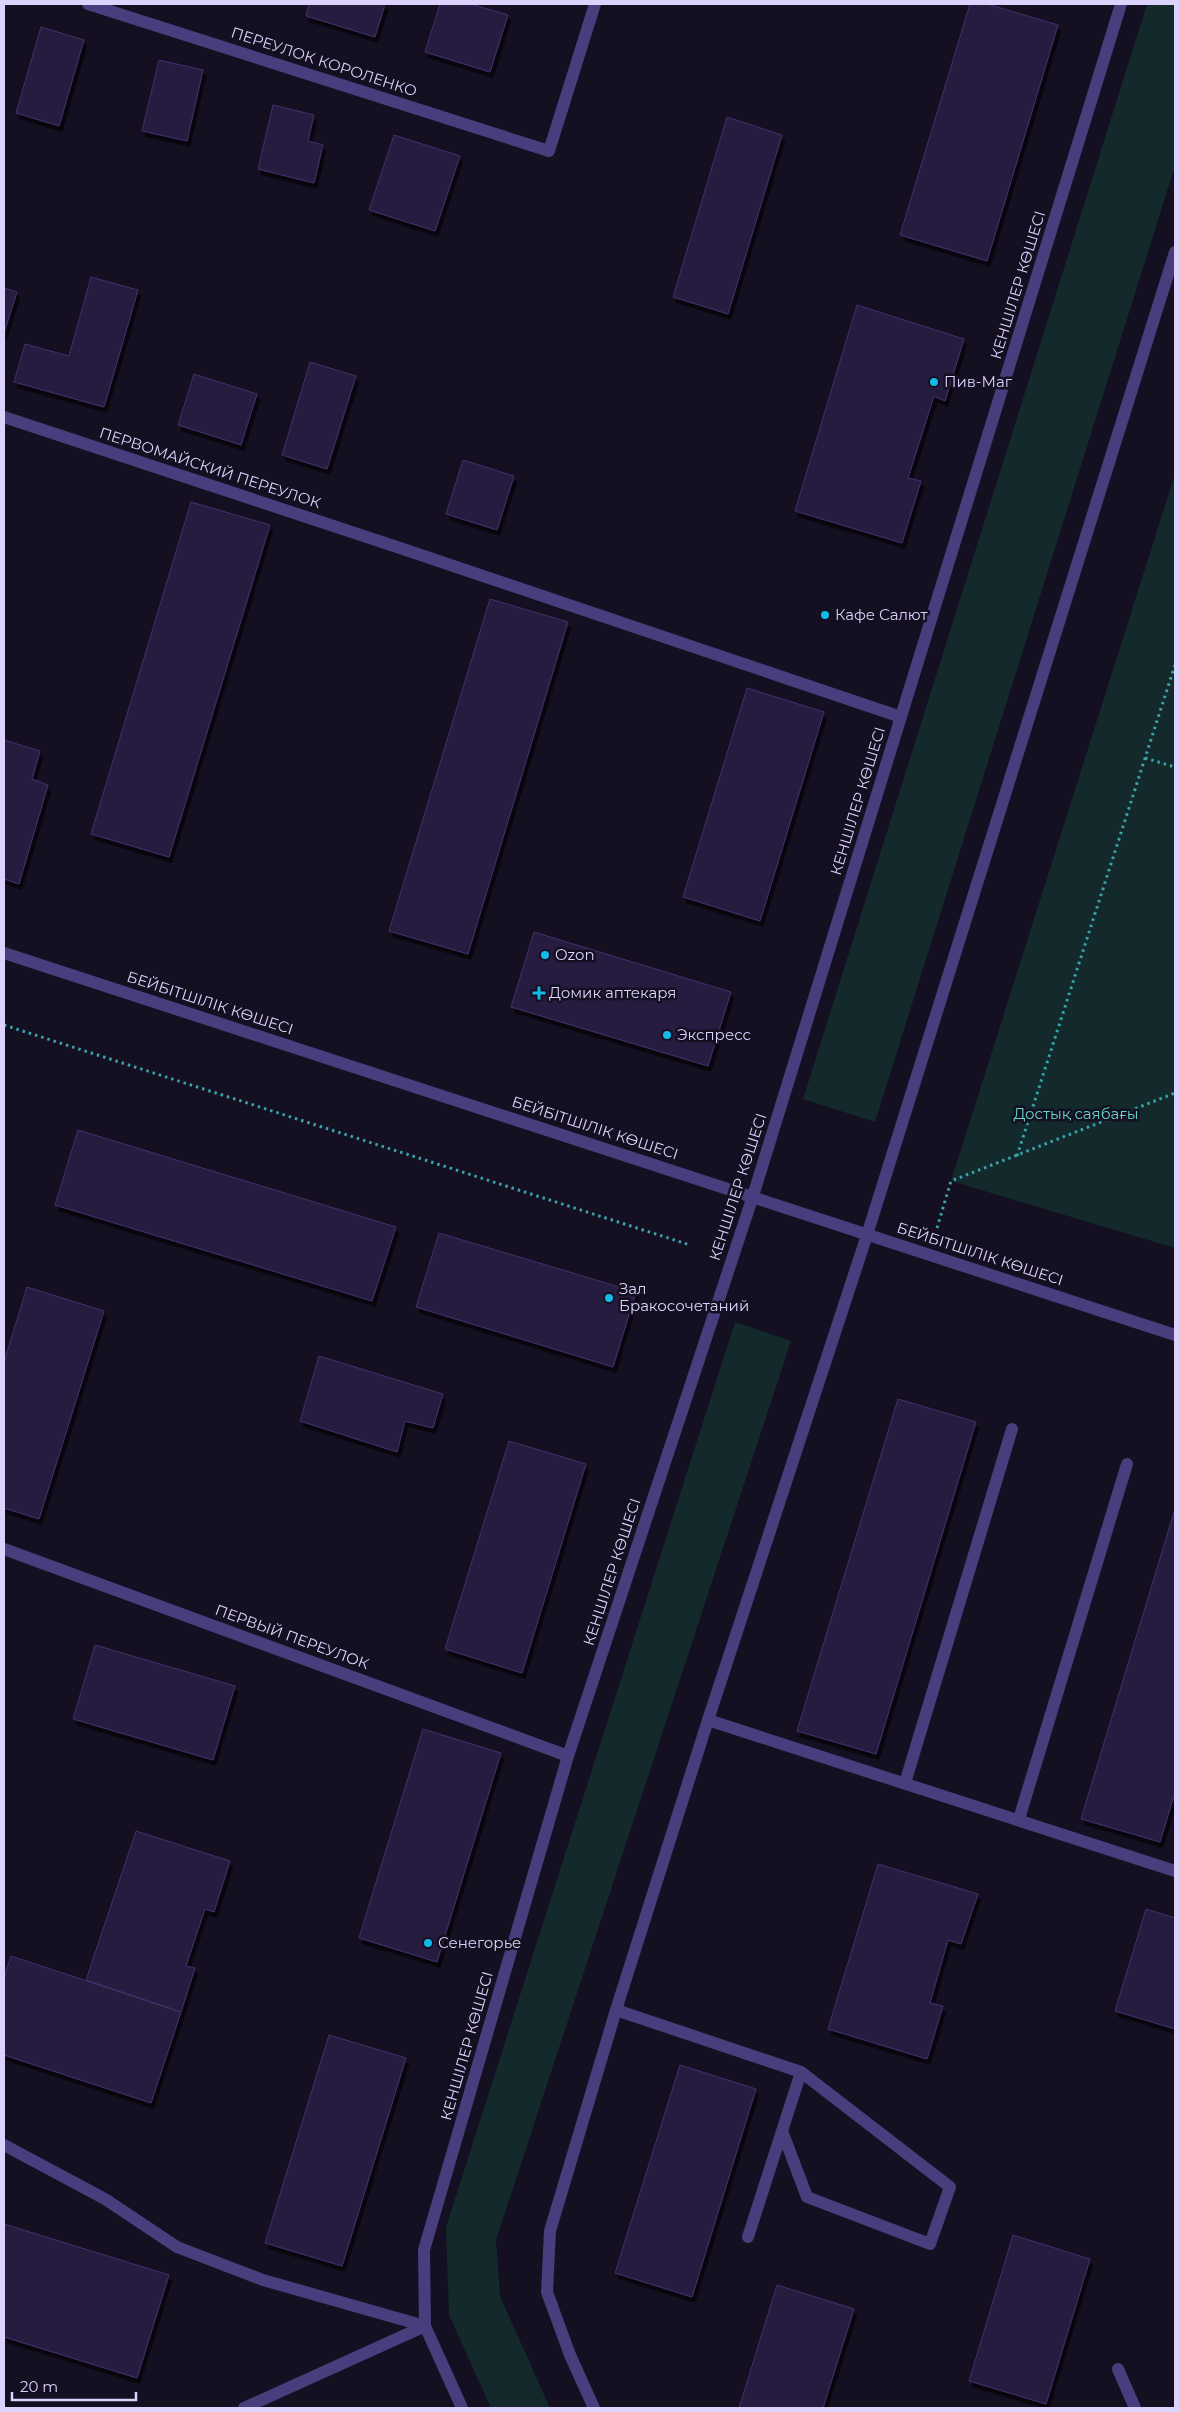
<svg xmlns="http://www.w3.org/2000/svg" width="1179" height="2412" viewBox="0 0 1179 2412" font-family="Montserrat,sans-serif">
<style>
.green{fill:#13292b}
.building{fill:#281d41;stroke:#43306b;filter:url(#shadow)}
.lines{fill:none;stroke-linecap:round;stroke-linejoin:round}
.path{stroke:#37a4ab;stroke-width:3;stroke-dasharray:2.5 4;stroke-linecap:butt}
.service{stroke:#483e7d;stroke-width:12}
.minor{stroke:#483e7d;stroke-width:12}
.poi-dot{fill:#12bae9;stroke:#140f21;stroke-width:2}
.labels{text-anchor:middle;stroke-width:5;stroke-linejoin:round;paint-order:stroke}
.street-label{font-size:15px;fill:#dcd3fc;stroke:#140f21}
.poi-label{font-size:15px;fill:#dcd3fc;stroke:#140f21;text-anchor:start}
.park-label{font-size:15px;fill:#64d6c7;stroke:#140f21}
</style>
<defs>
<filter id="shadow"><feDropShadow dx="3" dy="5.5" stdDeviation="0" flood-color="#0009"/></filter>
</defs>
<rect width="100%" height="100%" fill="#140f21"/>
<path class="green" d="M 1147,4 L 1175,4 L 1175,166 L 875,1122 L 803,1099 Z
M 1175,474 L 1175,1248 L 951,1181 Z
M 735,1322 L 791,1341 L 496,2240 L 500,2296 L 550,2408 L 491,2408 L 449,2315 L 446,2227 Z"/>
<path class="building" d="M 309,4 L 385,4 L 375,37 L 306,16 Z
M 440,4 L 471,4 L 508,15 L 490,72 L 425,52 Z
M 970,4 L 987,4 L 1058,25 L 987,261 L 900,235 Z
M 41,27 L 84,40 L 59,126 L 16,113 Z
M 159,60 L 203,70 L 187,141 L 142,131 Z
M 273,105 L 314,115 L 308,141 L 323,145 L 314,183 L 258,169 Z
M 727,117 L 782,135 L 728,314 L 673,297 Z
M 394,135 L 460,156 L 435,231 L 369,210 Z
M 91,277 L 138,290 L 104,407 L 14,382 L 25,344 L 69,356 Z
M 4,288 L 17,292 L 4,333 Z
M 857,305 L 964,339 L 945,401 L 934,396 L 908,478 L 921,481 L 902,543 L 795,511 Z
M 310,362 L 356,376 L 327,469 L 282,455 Z
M 194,374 L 257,394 L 241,445 L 178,425 Z
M 463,460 L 514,476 L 497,530 L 446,514 Z
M 191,502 L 270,525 L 169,857 L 91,834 Z
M 490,599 L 568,622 L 468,954 L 389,931 Z
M 747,688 L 824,712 L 760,921 L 683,897 Z
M 4,740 L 40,751 L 32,779 L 48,785 L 19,884 L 4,879 Z
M 534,932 L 731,992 L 708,1066 L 511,1007 Z
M 78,1130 L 396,1227 L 372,1301 L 55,1205 Z
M 439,1233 L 636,1292 L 613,1367 L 416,1307 Z
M 27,1287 L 104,1311 L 39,1519 L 4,1508 L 4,1362 Z
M 319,1356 L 443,1394 L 433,1428 L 405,1421 L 397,1452 L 300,1421 Z
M 898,1399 L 976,1422 L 876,1754 L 797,1731 Z
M 509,1441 L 586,1464 L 522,1673 L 445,1649 Z
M 1175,1509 L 1175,1792 L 1160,1842 L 1081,1819 Z
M 95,1645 L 235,1686 L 213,1760 L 73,1719 Z
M 423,1729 L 501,1753 L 437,1962 L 359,1938 Z
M 136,1831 L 230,1861 L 214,1912 L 205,1909 L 186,1966 L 195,1968 L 181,2012 L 86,1980 Z
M 878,1864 L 978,1894 L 961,1944 L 948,1940 L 930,2003 L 943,2006 L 927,2059 L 828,2029 Z
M 1146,1909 L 1175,1918 L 1175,2029 L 1115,2011 Z
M 11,1956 L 181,2012 L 151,2103 L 4,2055 L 4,1978 Z
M 329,2035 L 406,2058 L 342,2266 L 265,2243 Z
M 680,2065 L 756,2089 L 692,2297 L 615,2273 Z
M 4,2224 L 169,2275 L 137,2378 L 4,2337 Z
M 1013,2235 L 1090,2259 L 1046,2404 L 969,2381 Z
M 777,2285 L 854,2309 L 823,2408 L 739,2408 Z"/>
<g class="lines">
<path class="path" d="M 1145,758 L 1175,767
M 4,1025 L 690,1245
M 1017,1156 L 1175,665
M 937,1228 L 951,1181 L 1175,1093"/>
<path class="service" d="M 88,4 L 549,151 L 595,4
M 4,417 L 406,550 L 901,717
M 4,1549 L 568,1756
M 708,1720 L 1175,1871
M 905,1783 L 1012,1429
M 1019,1819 L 1127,1464
M 616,2010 L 801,2072 L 748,2237
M 782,2131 L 807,2197 L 930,2244 L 950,2187 L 801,2072
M 4,2145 L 105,2199 L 177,2247 L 263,2280 L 425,2326
M 1118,2369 L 1135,2408
M 244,2408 L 425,2326"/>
<path class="minor" d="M 4,953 L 1175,1335
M 462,2408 L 425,2326 L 424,2250 L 568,1756 L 753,1196 L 1121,4
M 594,2408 L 570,2355 L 547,2292 L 550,2231 L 616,2010 L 708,1720 L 867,1235 L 1175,252"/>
</g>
<g class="poi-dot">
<circle cx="934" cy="382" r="5"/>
<circle cx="825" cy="615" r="5"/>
<circle cx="545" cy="955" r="5"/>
<path d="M536.5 985.5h5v5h5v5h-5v5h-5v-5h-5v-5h5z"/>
<circle cx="667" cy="1035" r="5"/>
<circle cx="609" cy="1298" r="5"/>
<circle cx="428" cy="1943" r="5"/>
</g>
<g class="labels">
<g class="street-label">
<text transform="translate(324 62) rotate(18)" y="5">ПЕРЕУЛОК КОРОЛЕНКО</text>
<text transform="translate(1018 285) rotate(-73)" y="5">КЕНШІЛЕР КӨШЕСІ</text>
<text transform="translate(210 468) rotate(18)" y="5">ПЕРВОМАЙСКИЙ ПЕРЕУЛОК</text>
<text transform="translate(858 801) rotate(-73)" y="5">КЕНШІЛЕР КӨШЕСІ</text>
<text transform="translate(210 1003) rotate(18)" y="5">БЕЙБІТШІЛІК КӨШЕСІ</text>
<text transform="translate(595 1128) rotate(18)" y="5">БЕЙБІТШІЛІК КӨШЕСІ</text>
<text transform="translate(738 1187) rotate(-72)" y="5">КЕНШІЛЕР КӨШЕСІ</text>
<text transform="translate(980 1254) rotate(18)" y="5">БЕЙБІТШІЛІК КӨШЕСІ</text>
<text transform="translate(612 1572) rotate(-72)" y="5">КЕНШІЛЕР КӨШЕСІ</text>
<text transform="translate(292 1637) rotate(20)" y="5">ПЕРВЫЙ ПЕРЕУЛОК</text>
<text transform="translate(467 2046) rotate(-74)" y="5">КЕНШІЛЕР КӨШЕСІ</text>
</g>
<g class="poi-label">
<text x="944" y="387">Пив-Маг</text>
<text x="835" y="620">Кафе Салют</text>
<text x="555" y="960">Ozon</text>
<text x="549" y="998">Домик аптекаря</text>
<text x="677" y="1040">Экспресс</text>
<text x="619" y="1294">Зал<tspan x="619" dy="17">Бракосочетаний</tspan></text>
<text x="438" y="1948">Сенегорье</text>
</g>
<g class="park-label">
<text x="1076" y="1119">Достық саябағы</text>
</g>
</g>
<rect width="1179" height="2412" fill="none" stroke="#dcd3fc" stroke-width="10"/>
<path d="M12 2392v8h124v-8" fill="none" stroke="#dcd3fc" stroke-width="2.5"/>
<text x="20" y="2392" font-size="15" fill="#dcd3fc" stroke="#140f21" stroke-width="4" paint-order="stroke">20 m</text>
</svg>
